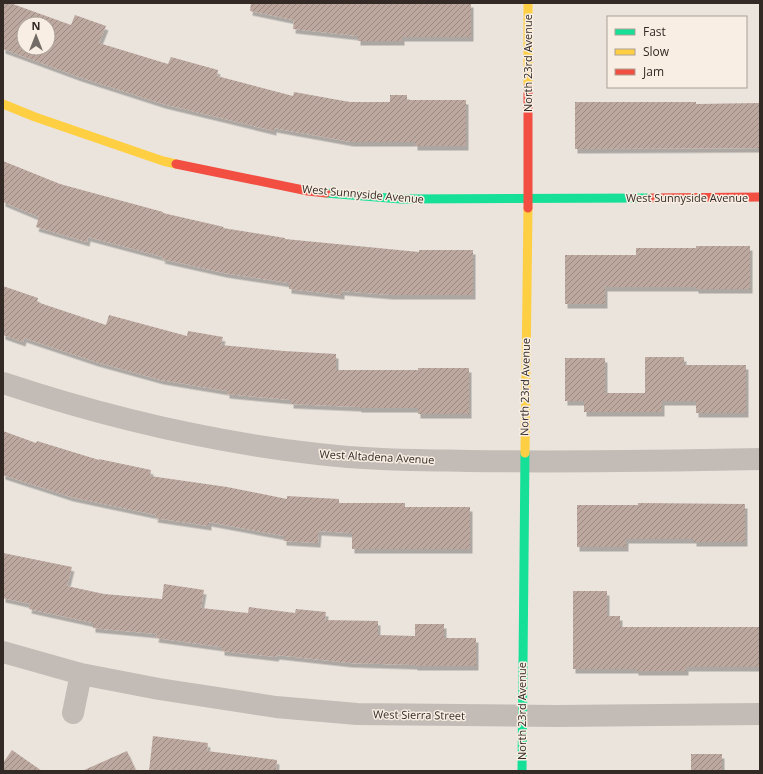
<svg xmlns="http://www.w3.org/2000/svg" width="763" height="774" viewBox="0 0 763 774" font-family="'Open Sans',sans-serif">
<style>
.building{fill:url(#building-hatch);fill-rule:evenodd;filter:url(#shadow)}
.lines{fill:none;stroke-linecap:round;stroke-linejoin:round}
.street{stroke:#c3bcb6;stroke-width:22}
.fast{stroke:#16e098;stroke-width:9}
.slow{stroke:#ffcf43;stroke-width:9}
.jam{stroke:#f24e42;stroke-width:9}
.labels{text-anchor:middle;stroke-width:3;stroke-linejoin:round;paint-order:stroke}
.street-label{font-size:11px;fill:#332a25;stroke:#f8eee3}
</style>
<defs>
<pattern id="building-hatch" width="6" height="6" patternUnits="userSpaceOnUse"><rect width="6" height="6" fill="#bda89f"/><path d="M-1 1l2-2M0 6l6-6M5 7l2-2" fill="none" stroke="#9a8981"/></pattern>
<filter id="shadow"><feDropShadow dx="2.5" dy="4.5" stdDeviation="0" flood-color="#0004"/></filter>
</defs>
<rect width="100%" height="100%" fill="#eae4dd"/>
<path class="building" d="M 3,3 L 10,3 L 71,25 L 75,15 L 106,26 L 99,43 L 168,64 L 171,57 L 218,70 L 217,76 L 293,96 L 294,92 L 350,102 L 390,102 L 390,95 L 407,95 L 407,100 L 466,100 L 466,146 L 415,146 L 415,142 L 351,142 L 274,128 L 274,131 L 163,104 L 79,77 L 3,49 ZM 24,24 L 48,24 L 48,48 L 24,48 Z
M 251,3 L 471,3 L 471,37 L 402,37 L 402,41 L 358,41 L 358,36 L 293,29 L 294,20 L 250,11 Z
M 575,102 L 696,102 L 696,104 L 759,103 L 759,148 L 575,149 Z
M 3,161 L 60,184 L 163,212 L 163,213 L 224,227 L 223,228 L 285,238 L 285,239 L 419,252 L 419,250 L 473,250 L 473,295 L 391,295 L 342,291 L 342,295 L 289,289 L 289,283 L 224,273 L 162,259 L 163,257 L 88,237 L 87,242 L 36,227 L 39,217 L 3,202 Z
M 696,246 L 750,246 L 750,289 L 696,289 L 696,287 L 605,287 L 605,304 L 565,304 L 565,255 L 636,255 L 636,248 L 696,248 Z
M 3,286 L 38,298 L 37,302 L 106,325 L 109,315 L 187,336 L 188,331 L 223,337 L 221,345 L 284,351 L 336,354 L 336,370 L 418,370 L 418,368 L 469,368 L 469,414 L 418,414 L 418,408 L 359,408 L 359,407 L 291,404 L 291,400 L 227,394 L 227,391 L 161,380 L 96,362 L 24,338 L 23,342 L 3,335 Z
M 645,357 L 684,357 L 684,365 L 746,365 L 746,413 L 696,413 L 696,401 L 662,401 L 662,412 L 584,412 L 584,401 L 565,401 L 565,358 L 605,358 L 605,393 L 645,393 Z
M 3,431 L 36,443 L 37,441 L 99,460 L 99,459 L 151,470 L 150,476 L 227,487 L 287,499 L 287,496 L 339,499 L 339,503 L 405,503 L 405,507 L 470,507 L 470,549 L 352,549 L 352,533 L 319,531 L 318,543 L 284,541 L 284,536 L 209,522 L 209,526 L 155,518 L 156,515 L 71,497 L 3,475 Z
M 638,503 L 745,504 L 745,542 L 694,542 L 694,539 L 626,539 L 626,547 L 577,547 L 577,505 L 638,505 Z
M 3,553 L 72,567 L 67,586 L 104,594 L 162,599 L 164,584 L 204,590 L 201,608 L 248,613 L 249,607 L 295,613 L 296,609 L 326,612 L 325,620 L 378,621 L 378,635 L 415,636 L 415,624 L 444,624 L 444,638 L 476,638 L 476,666 L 415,666 L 415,665 L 350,663 L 277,655 L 276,657 L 222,651 L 222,647 L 156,638 L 157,634 L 93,628 L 93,623 L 29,609 L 30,604 L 3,598 Z
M 573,591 L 607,591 L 607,616 L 620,616 L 620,627 L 760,627 L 760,667 L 686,667 L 686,671 L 636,671 L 636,669 L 573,669 Z
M 153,736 L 208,743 L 207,751 L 277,760 L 276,771 L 149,771 Z
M 12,750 L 42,771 L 3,771 L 3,763 Z
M 127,751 L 136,771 L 82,771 Z
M 691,754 L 722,754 L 722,771 L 691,771 Z"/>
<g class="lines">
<path class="street" d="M 3,383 C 105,417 211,442 318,454 C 367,460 418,460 468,461 C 565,462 663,461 760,459
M 3,652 L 81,674 L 159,689 L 276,707 L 357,714 L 557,716 L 760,714
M 73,713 L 81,674"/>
<path class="fast" d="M 326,193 L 401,199 L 650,198
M 522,771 L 525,453"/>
<path class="slow" d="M 528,3 L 528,87
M 3,104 L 35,117 L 163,161 L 176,164
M 525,453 L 528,208"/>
<path class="jam" d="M 176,164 L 308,191 L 326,193
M 650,198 L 760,197
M 528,208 L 528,87"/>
</g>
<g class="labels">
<g class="street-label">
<text transform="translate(528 63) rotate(-90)" y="4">North 23rd Avenue</text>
<text transform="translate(363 194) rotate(5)" y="4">West Sunnyside Avenue</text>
<text x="687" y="202">West Sunnyside Avenue</text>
<text transform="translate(525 387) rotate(-89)" y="4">North 23rd Avenue</text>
<text transform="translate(377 457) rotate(3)" y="4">West Altadena Avenue</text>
<text transform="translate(522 711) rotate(-90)" y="4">North 23rd Avenue</text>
<text transform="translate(419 715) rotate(1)" y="4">West Sierra Street</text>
</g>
</g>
<rect width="763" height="774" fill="none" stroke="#332a25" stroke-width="8"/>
<rect x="607" y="16" width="140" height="72" fill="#f8eee3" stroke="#a9a097"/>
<rect x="615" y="29" width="20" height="6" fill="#16e098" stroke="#a9a097"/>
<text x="643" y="36" font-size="12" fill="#332a25">Fast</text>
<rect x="615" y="49" width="20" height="6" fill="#ffcf43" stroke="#a9a097"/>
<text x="643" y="56" font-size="12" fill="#332a25">Slow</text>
<rect x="615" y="69" width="20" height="6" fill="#f24e42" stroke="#a9a097"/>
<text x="643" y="76" font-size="12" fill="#332a25">Jam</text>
<g transform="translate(36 36)"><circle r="19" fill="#f8eee3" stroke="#a9a097"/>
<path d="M0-3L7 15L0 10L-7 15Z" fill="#736b65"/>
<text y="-6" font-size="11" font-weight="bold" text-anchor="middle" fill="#332a25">N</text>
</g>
</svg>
